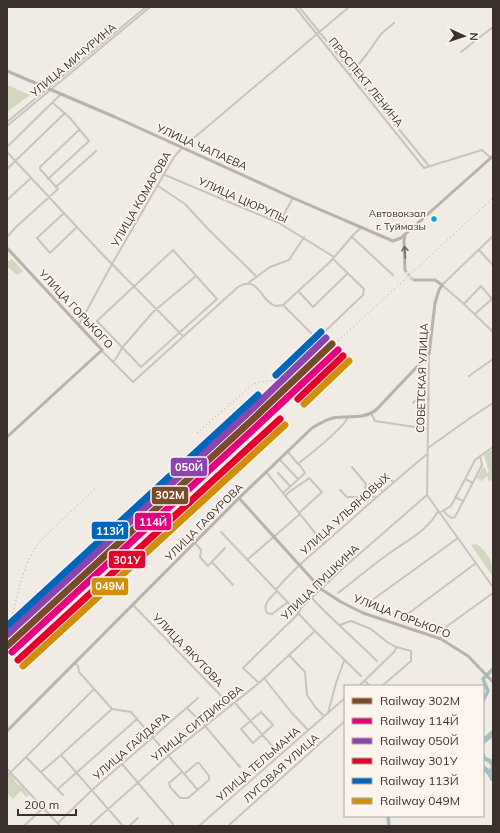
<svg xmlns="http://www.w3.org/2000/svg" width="500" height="833" viewBox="0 0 500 833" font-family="Mulish,sans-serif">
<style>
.green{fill:#d1d6bf}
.water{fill:#a1c2c1}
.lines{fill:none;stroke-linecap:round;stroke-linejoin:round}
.river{stroke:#a1c2c1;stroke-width:3.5}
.major-tunnel{stroke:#ccc6c0;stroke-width:3;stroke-dasharray:3 1.5;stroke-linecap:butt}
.minor{stroke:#c9c3be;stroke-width:2}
.major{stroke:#b8b1ad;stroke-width:3}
.rail{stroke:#b1aca8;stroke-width:1;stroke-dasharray:1 3;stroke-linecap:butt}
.rail-1-casing{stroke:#fbf5ee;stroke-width:10}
.rail-2-casing{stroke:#fbf5ee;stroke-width:10}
.rail-3-casing{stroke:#fbf5ee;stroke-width:10}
.rail-4-casing{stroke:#fbf5ee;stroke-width:10}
.rail-5-casing{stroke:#fbf5ee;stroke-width:10}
.rail-6-casing{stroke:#fbf5ee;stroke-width:10}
.rail-1{stroke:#7a4b2a;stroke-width:7}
.rail-2{stroke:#e5007d;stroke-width:7}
.rail-3{stroke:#8e44ad;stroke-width:7}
.rail-4{stroke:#e4002b;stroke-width:7}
.rail-5{stroke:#0065bd;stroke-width:7}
.rail-6{stroke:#d18e09;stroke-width:7}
.oneway{stroke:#6d645f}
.bus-dot{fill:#00a9ce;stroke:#fbf5ee;stroke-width:1.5}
.labels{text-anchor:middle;stroke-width:3.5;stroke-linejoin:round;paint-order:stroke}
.bus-label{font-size:10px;fill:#3b302b;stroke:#fbf5ee;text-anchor:end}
.street-label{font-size:11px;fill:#3b302b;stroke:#fbf5ee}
.line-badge{stroke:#fbf5ee;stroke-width:1.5}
.badge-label{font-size:11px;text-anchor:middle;font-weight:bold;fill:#fff}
</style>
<rect width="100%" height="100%" fill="#f0ebe5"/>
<path class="green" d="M 7,85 L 30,95 L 7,112 Z
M 12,259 L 23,271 L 17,275 L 9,268 L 7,269 L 7,262 Z
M 493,449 L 493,480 L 489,481 L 487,476 L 482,481 L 477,478 L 483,467 L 485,468 L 487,473 L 489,472 L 484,455 Z
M 476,544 C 488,551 493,563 493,577 L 471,545 Z
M 10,774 C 14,778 14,781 18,785 L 19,784 L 29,795 L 26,797 L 21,791 L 13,799 L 7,793 L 7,781 L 9,780 L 7,777 Z"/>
<path class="water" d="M 493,729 L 493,737 L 485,743 L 483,750 L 486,757 L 493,760 L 492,781 L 491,781 L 487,774 L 483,771 L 483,764 L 489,769 L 491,767 L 489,763 L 483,760 L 483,738 Z"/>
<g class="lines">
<path class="river" d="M 483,701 L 488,691 L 483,679 L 493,669
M 388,816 L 389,826"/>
<path class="major-tunnel" d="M 405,270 L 412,279 L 414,280"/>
<path class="minor" d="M 295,7 L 424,168 L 482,150 L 491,158
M 299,7 L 429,166
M 461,52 L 493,27
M 350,75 L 367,54 L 381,34 L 394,23
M 7,122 L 146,7
M 7,126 L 150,7
M 7,147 L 61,94
M 7,152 L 103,255 L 183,336
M 7,169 L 65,113
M 165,175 L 279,223 L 334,257
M 48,179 L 89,141 L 70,118 L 53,103
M 158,186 L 185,204 L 208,229 L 257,277
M 56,187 L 96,151
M 7,200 L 31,178
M 64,213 L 37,238 L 50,253 L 77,227
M 279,223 L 293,198
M 493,236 L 442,285 L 464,304 L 493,332
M 7,237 L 16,227 L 58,189 L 40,169 L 40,167 L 79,130
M 352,237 L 393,275
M 173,250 L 217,299 L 141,367 L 97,321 Z
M 479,250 L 493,265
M 248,283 L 270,267 L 289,260 L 304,237
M 299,292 L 313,307 L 348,273
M 464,304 L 481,286 L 492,299
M 283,305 L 317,339 L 363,295 L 364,289 L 333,259
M 475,314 L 493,298
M 79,325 L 112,264 L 174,157 L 182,148 L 349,7
M 102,351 L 133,382 L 238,287 C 259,274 261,303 276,306 C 278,306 281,305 283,305 L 330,262 L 354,234 L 361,228
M 113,362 L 117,357 L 122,348 L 153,312 L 196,276
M 469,376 L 493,359
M 413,403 L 417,399
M 371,413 L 375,421 L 428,429
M 418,423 L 417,399 L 429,399
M 428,448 L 470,418 L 493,403
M 288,452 L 298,464 C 308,456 345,427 348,417
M 280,460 L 298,479
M 352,467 L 366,484 L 365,487 L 375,498
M 267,473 L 324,544
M 278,473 L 290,486
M 465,479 L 473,483
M 340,490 L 347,497 L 358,497 L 366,489
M 382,491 L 376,484 L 387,475 L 393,482
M 283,493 L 305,473 L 299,464
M 286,495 C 293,488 301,485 309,478 L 322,492 L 299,513
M 427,495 L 429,354
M 427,495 L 493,587
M 455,497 L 463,501
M 444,511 L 447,515 L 452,518 L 455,517 L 482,465 L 480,456
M 439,513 L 451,506 L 475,460 L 493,447
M 221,532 L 315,631 L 361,676
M 195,543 L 201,550 L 200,557 L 208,566 L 225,548
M 247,560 L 300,514
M 212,562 L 233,585
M 276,590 C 290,571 310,556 327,541 C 360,512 392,483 426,455 L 428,455
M 277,591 C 271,597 262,604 267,613 L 272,614 L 288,602
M 338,593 C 354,581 370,567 387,555 C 404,542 428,531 438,511
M 312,598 C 332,620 356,640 377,661
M 133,605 L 231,706
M 364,606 L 458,538
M 401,619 L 476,563
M 340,625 L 351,621 L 371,629 L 387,642 L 396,647 L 411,651 L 411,661 L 382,686
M 439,632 L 493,593
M 289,655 L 305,672 L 307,695 L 316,708 L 324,716
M 75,663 L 78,666 L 79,672 L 112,709 L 131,712 L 197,789
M 264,678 L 291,712 L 308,730
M 365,681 L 370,686
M 259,683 L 243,668 L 297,615 L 301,608 L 342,569 L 427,495
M 359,686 L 395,651 L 396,647
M 235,703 L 280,755
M 187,708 L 205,726 L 240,767
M 261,712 L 273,725 L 253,743 L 241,729 Z
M 328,713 L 336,683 L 344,661
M 61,755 L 123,826
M 26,757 L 63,795
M 122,764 L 173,824
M 7,769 L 60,826
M 41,772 L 61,755 L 112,709
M 182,772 L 169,783 L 170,787 L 180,798 L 188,798 L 209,780 L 209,776 L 199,763 L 197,763 L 184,774
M 7,776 L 94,689
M 58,789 L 137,719
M 58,823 L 92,790 L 198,698
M 24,826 L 43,808
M 89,826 L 169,755 L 259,683 L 315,631
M 129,826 L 138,818
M 199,826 L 345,698
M 228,826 L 345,721"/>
<path class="major" d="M 7,71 L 115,117 L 293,198 L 393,241 L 401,238 L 493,156
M 7,248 L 102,350 L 7,437
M 405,270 L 404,241 L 405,234
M 239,498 L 321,589 L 341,602 L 363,613 L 441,639 L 468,656 L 493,682
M 7,731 L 239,498 L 312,428 C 319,424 325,420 333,418 C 348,415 363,420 376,410 L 429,354 L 435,303 L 439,290 L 442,285 L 435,280 L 414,280"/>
<path class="rail" d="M 269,407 L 315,362 L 493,198
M 197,433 L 253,384 L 287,377 L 306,364
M 7,632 C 18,601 20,566 41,540 L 95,489
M 7,642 L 33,617"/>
<defs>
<path id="rail-1" d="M 7,646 L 251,421 L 332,344"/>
<path id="rail-2" d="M 12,652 L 256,427 L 338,350"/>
<path id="rail-3" d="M 7,635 L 246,415 L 326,338"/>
<path id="rail-4" d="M 298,399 L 343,356
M 18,660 L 280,419"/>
<path id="rail-5" d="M 276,375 L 321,332
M 7,626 L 258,395"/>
<path id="rail-6" d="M 304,404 L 349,361
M 23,666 L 285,425"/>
</defs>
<use href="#rail-1" class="rail-1-casing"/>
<use href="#rail-2" class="rail-2-casing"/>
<use href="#rail-3" class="rail-3-casing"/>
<use href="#rail-4" class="rail-4-casing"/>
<use href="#rail-5" class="rail-5-casing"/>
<use href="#rail-6" class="rail-6-casing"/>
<use href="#rail-1" class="rail-1"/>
<use href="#rail-2" class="rail-2"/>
<use href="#rail-3" class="rail-3"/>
<use href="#rail-4" class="rail-4"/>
<use href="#rail-5" class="rail-5"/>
<use href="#rail-6" class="rail-6"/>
</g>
<defs><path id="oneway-shaft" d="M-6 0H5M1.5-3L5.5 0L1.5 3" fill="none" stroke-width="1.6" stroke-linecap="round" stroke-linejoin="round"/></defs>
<use class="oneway" href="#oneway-shaft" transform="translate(405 252) rotate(-94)"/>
<circle class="bus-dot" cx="434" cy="219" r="3.5"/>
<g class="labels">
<g class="bus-label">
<text x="426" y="217">Автовокзал<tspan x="426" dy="13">г. Туймазы</tspan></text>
</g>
<g class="street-label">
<text transform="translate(73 60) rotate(-40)" y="4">УЛИЦА МИЧУРИНА</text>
<text transform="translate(366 82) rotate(51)" y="4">ПРОСПЕКТ ЛЕНИНА</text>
<text transform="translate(202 147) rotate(24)" y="4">УЛИЦА ЧАПАЕВА</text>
<text transform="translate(141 199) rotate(-60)" y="4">УЛИЦА КОМАРОВА</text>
<text transform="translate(243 200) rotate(24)" y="4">УЛИЦА ЦЮРУПЫ</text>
<text transform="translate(76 309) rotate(47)" y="4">УЛИЦА ГОРЬКОГО</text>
<text transform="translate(422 378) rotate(-88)" y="4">СОВЕТСКАЯ УЛИЦА</text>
<text transform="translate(345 514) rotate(-42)" y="4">УЛИЦА УЛЬЯНОВЫХ</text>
<text transform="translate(204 522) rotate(-45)" y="4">УЛИЦА ГАФУРОВА</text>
<text transform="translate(320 582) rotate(-44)" y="4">УЛИЦА ПУШКИНА</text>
<text transform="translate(402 616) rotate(21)" y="4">УЛИЦА ГОРЬКОГО</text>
<text transform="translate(188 650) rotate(46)" y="4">УЛИЦА ЯКУТОВА</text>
<text transform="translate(197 723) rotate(-39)" y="4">УЛИЦА СИТДИКОВА</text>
<text transform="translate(131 746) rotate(-41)" y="4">УЛИЦА ГАЙДАРА</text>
<text transform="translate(258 764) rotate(-41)" y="4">УЛИЦА ТЕЛЬМАНА</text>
<text transform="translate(281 768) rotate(-42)" y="4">ЛУГОВАЯ УЛИЦА</text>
</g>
</g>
<g class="line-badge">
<rect x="170" y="457" width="38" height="20" rx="4" fill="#8e44ad"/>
<rect x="151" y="486" width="38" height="19" rx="4" fill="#7a4b2a"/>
<rect x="134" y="512" width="38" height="19" rx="4" fill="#e5007d"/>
<rect x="91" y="521" width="38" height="19" rx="4" fill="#0065bd"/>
<rect x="108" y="550" width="38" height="19" rx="4" fill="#e4002b"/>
<rect x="91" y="577" width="38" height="19" rx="4" fill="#d18e09"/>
</g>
<g class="badge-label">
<text x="189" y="471">050Й</text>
<text x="170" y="499">302М</text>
<text x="153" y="526">114Й</text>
<text x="110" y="535">113Й</text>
<text x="127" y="564">301У</text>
<text x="110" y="590">049М</text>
</g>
<rect width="500" height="833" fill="none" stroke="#3b302b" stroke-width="16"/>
<rect x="344" y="685" width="140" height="132" fill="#fbf5ee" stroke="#aea6a0"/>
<rect x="352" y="698" width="20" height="6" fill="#7a4b2a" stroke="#aea6a0"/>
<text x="380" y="705" font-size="12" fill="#3b302b">Railway 302М</text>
<rect x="352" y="718" width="20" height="6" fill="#e5007d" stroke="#aea6a0"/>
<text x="380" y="725" font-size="12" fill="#3b302b">Railway 114Й</text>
<rect x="352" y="738" width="20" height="6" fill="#8e44ad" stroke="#aea6a0"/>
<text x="380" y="745" font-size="12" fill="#3b302b">Railway 050Й</text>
<rect x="352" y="758" width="20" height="6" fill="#e4002b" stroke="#aea6a0"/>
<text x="380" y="765" font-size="12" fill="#3b302b">Railway 301У</text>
<rect x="352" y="778" width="20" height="6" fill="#0065bd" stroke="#aea6a0"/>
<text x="380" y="785" font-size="12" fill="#3b302b">Railway 113Й</text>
<rect x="352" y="798" width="20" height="6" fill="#d18e09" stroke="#aea6a0"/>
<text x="380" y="805" font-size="12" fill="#3b302b">Railway 049М</text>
<g transform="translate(464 36) rotate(93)" stroke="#fbf5ee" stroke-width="3" paint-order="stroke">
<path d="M0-3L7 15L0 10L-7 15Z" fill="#3b302b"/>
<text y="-6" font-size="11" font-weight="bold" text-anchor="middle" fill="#3b302b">N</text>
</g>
<path d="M18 809v6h58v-6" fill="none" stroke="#3b302b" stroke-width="2"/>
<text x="24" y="809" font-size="12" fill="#3b302b" stroke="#fbf5ee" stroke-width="3" paint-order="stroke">200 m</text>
</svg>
